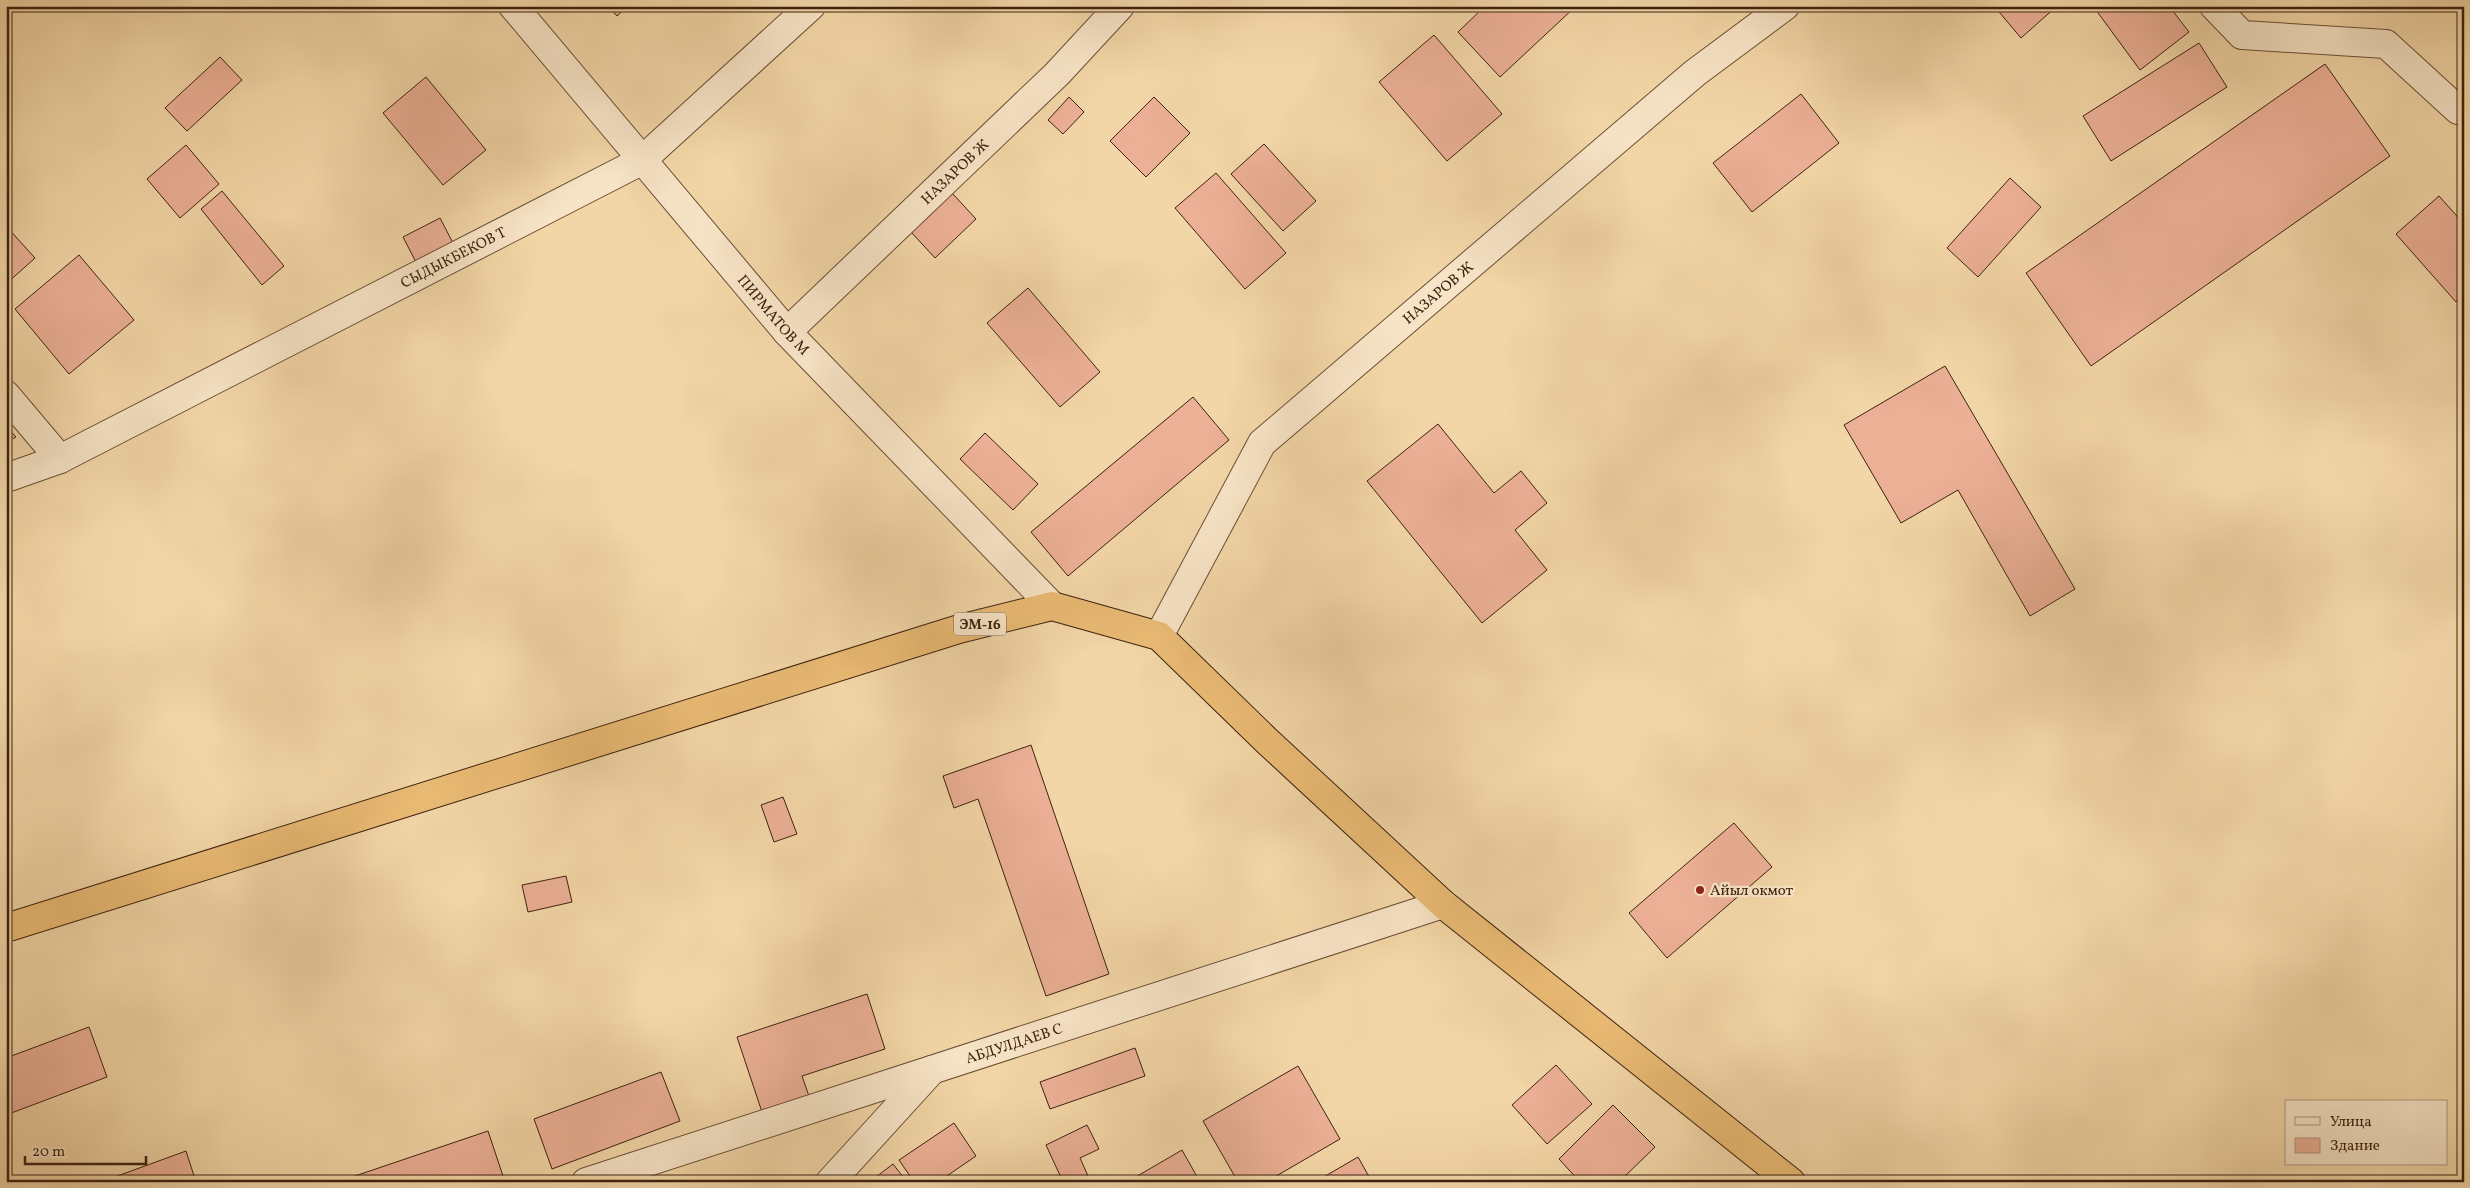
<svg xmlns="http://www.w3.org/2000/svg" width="2470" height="1188" viewBox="0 0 2470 1188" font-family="Vollkorn,serif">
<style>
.building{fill:#ecb096;stroke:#3d2211}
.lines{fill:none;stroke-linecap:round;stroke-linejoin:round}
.minor-casing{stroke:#6a4f36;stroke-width:30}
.highway-casing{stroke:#3d2211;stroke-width:30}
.minor{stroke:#f7e4c6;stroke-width:28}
.highway{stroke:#eabb74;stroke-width:28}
.poi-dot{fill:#8f2418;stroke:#f7e4c6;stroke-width:2}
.labels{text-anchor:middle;stroke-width:4.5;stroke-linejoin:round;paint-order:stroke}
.shield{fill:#f7e4c6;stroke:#755c47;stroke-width:1}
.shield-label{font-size:14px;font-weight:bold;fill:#3d2211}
.street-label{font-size:15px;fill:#3d2211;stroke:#f7e4c6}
.poi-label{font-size:15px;fill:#3d2211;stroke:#f7e4c6;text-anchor:start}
</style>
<rect width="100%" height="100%" fill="#f3d6a7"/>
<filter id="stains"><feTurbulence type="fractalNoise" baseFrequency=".004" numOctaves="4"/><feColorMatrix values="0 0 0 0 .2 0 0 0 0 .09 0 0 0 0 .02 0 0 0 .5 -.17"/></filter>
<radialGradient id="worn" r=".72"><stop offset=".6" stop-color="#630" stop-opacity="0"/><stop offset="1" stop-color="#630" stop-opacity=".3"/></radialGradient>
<path class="building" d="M 608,6 L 628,6 L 617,16 Z
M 1485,6 L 1574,6 L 1575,7 L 1500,77 L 1458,32 Z
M 1994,6 L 2057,6 L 2021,38 Z
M 2093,6 L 2169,6 L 2189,32 L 2140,70 Z
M 1434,35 L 1502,114 L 1447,161 L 1379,82 Z
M 2199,43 L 2227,87 L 2111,161 L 2083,116 Z
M 220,57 L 242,80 L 187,131 L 165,108 Z
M 2325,64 L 2390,156 L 2091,366 L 2026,273 Z
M 426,77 L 486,150 L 443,185 L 383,113 Z
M 1801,94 L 1839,143 L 1752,212 L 1713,163 Z
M 1069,97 L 1084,112 L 1063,134 L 1048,120 Z
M 1154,97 L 1190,133 L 1146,177 L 1110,141 Z
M 1264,144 L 1316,201 L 1283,231 L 1231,174 Z
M 186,145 L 219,184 L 180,218 L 147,179 Z
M 1216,173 L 1286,253 L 1245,289 L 1175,208 Z
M 2010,178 L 2041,207 L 1978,277 L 1947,248 Z
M 222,191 L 284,266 L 262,285 L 201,209 Z
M 952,193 L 976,219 L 935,258 L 911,232 Z
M 2439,196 L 2464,224 L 2464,295 L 2456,302 L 2396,234 Z
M 440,218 L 454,245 L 417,264 L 403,237 Z
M 6,226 L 35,258 L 6,284 Z
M 79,255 L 134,320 L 69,374 L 15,309 Z
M 1028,288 L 1100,372 L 1060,407 L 987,323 Z
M 1945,366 L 2075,589 L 2030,616 L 1958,490 L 1901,523 L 1844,425 Z
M 1193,397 L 1229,440 L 1068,576 L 1031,532 Z
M 1438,424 L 1494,493 L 1521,471 L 1547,503 L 1515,530 L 1547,570 L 1482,623 L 1367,481 Z
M 6,426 L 16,437 L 6,442 Z
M 985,433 L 1038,484 L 1013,510 L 960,459 Z
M 1031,745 L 1109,974 L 1046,996 L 978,799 L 954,808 L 943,776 Z
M 783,797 L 797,834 L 774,842 L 761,805 Z
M 1734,823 L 1772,867 L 1667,958 L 1629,913 Z
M 566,876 L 572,902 L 528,912 L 522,885 Z
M 867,994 L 885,1049 L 802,1076 L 810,1099 L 763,1115 L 737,1037 Z
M 89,1027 L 107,1077 L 6,1115 L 6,1058 Z
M 1135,1048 L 1145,1076 L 1050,1109 L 1040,1082 Z
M 1556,1065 L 1592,1104 L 1547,1144 L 1512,1105 Z
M 1298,1066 L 1340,1139 L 1266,1182 L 1238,1182 L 1203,1121 Z
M 661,1072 L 680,1121 L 552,1169 L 534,1119 Z
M 1613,1105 L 1655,1147 L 1619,1182 L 1580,1182 L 1559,1159 Z
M 954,1123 L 976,1156 L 938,1182 L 914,1182 L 899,1160 Z
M 1087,1125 L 1099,1149 L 1080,1158 L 1088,1176 L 1075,1182 L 1063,1182 L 1046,1145 Z
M 488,1131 L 505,1182 L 350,1182 L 349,1178 Z
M 1182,1150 L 1200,1182 L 1136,1182 L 1134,1178 Z
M 186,1151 L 196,1182 L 101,1182 Z
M 1358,1157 L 1372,1182 L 1315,1182 Z
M 893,1164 L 907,1182 L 874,1182 L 872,1180 Z"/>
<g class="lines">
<defs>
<g id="minor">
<path id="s1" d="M 513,6 L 787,332 L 1052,606"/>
<path d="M 2214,6 L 2242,35 L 2386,44 L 2458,110 L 2464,109"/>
<path id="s2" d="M 787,332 L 1057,74 L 1120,6"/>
<path d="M 6,395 L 60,459"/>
<path id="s3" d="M 6,478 L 60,459 L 641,161 L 811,6"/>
<path id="s4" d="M 1159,636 L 1262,443 L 1695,73 L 1785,6"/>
<path id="s5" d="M 586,1182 L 1443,904"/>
<path d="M 830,1182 L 932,1070"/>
</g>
<path id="highway" d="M 6,928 L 959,629 L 1052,606 L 1159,636 L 1267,741 L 1443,904 L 1791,1182"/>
</defs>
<use href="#minor" class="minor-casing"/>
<use href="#highway" class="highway-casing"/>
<use href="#minor" class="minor"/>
<use href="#highway" class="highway"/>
</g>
<circle class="poi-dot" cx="1700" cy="890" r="5"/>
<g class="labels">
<rect class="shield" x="954" y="612.5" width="52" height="23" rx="4"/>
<g class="shield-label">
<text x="980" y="629">ЭМ-16</text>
</g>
<g class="street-label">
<text dy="5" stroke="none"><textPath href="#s2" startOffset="232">НАЗАРОВ Ж</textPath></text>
<text dy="5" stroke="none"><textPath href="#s3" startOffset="499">СЫДЫКБЕКОВ Т</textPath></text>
<text dy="5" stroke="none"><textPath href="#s4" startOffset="450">НАЗАРОВ Ж</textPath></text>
<text dy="5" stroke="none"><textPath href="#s1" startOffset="404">ПИРМАТОВ М</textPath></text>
<text dy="5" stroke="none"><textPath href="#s5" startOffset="450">АБДУЛДАЕВ С</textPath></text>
</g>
<g class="poi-label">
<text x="1710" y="895">Айыл окмот</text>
</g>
</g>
<rect width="2470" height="1188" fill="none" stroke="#f3d6a7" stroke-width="25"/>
<rect x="8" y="8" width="2455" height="1173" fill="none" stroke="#3d2211" stroke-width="2.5"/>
<rect x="12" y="12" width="2445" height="1163" fill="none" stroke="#3d2211"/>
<rect x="2285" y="1100" width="162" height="65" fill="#f7e4c6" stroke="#ad967e"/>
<rect x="2295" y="1117" width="25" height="8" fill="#f7e4c6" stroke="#ad967e"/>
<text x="2330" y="1126" font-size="15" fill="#3d2211">Улица</text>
<rect x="2295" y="1138" width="25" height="15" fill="#ecb096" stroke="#ad967e"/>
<text x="2330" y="1150" font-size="15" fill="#3d2211">Здание</text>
<path d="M25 1156v8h121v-8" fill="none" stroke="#3d2211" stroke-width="2.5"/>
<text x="32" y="1156" font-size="15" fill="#3d2211" stroke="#f7e4c6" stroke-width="4" paint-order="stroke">20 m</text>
<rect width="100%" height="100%" filter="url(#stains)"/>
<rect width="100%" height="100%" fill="url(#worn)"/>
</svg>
